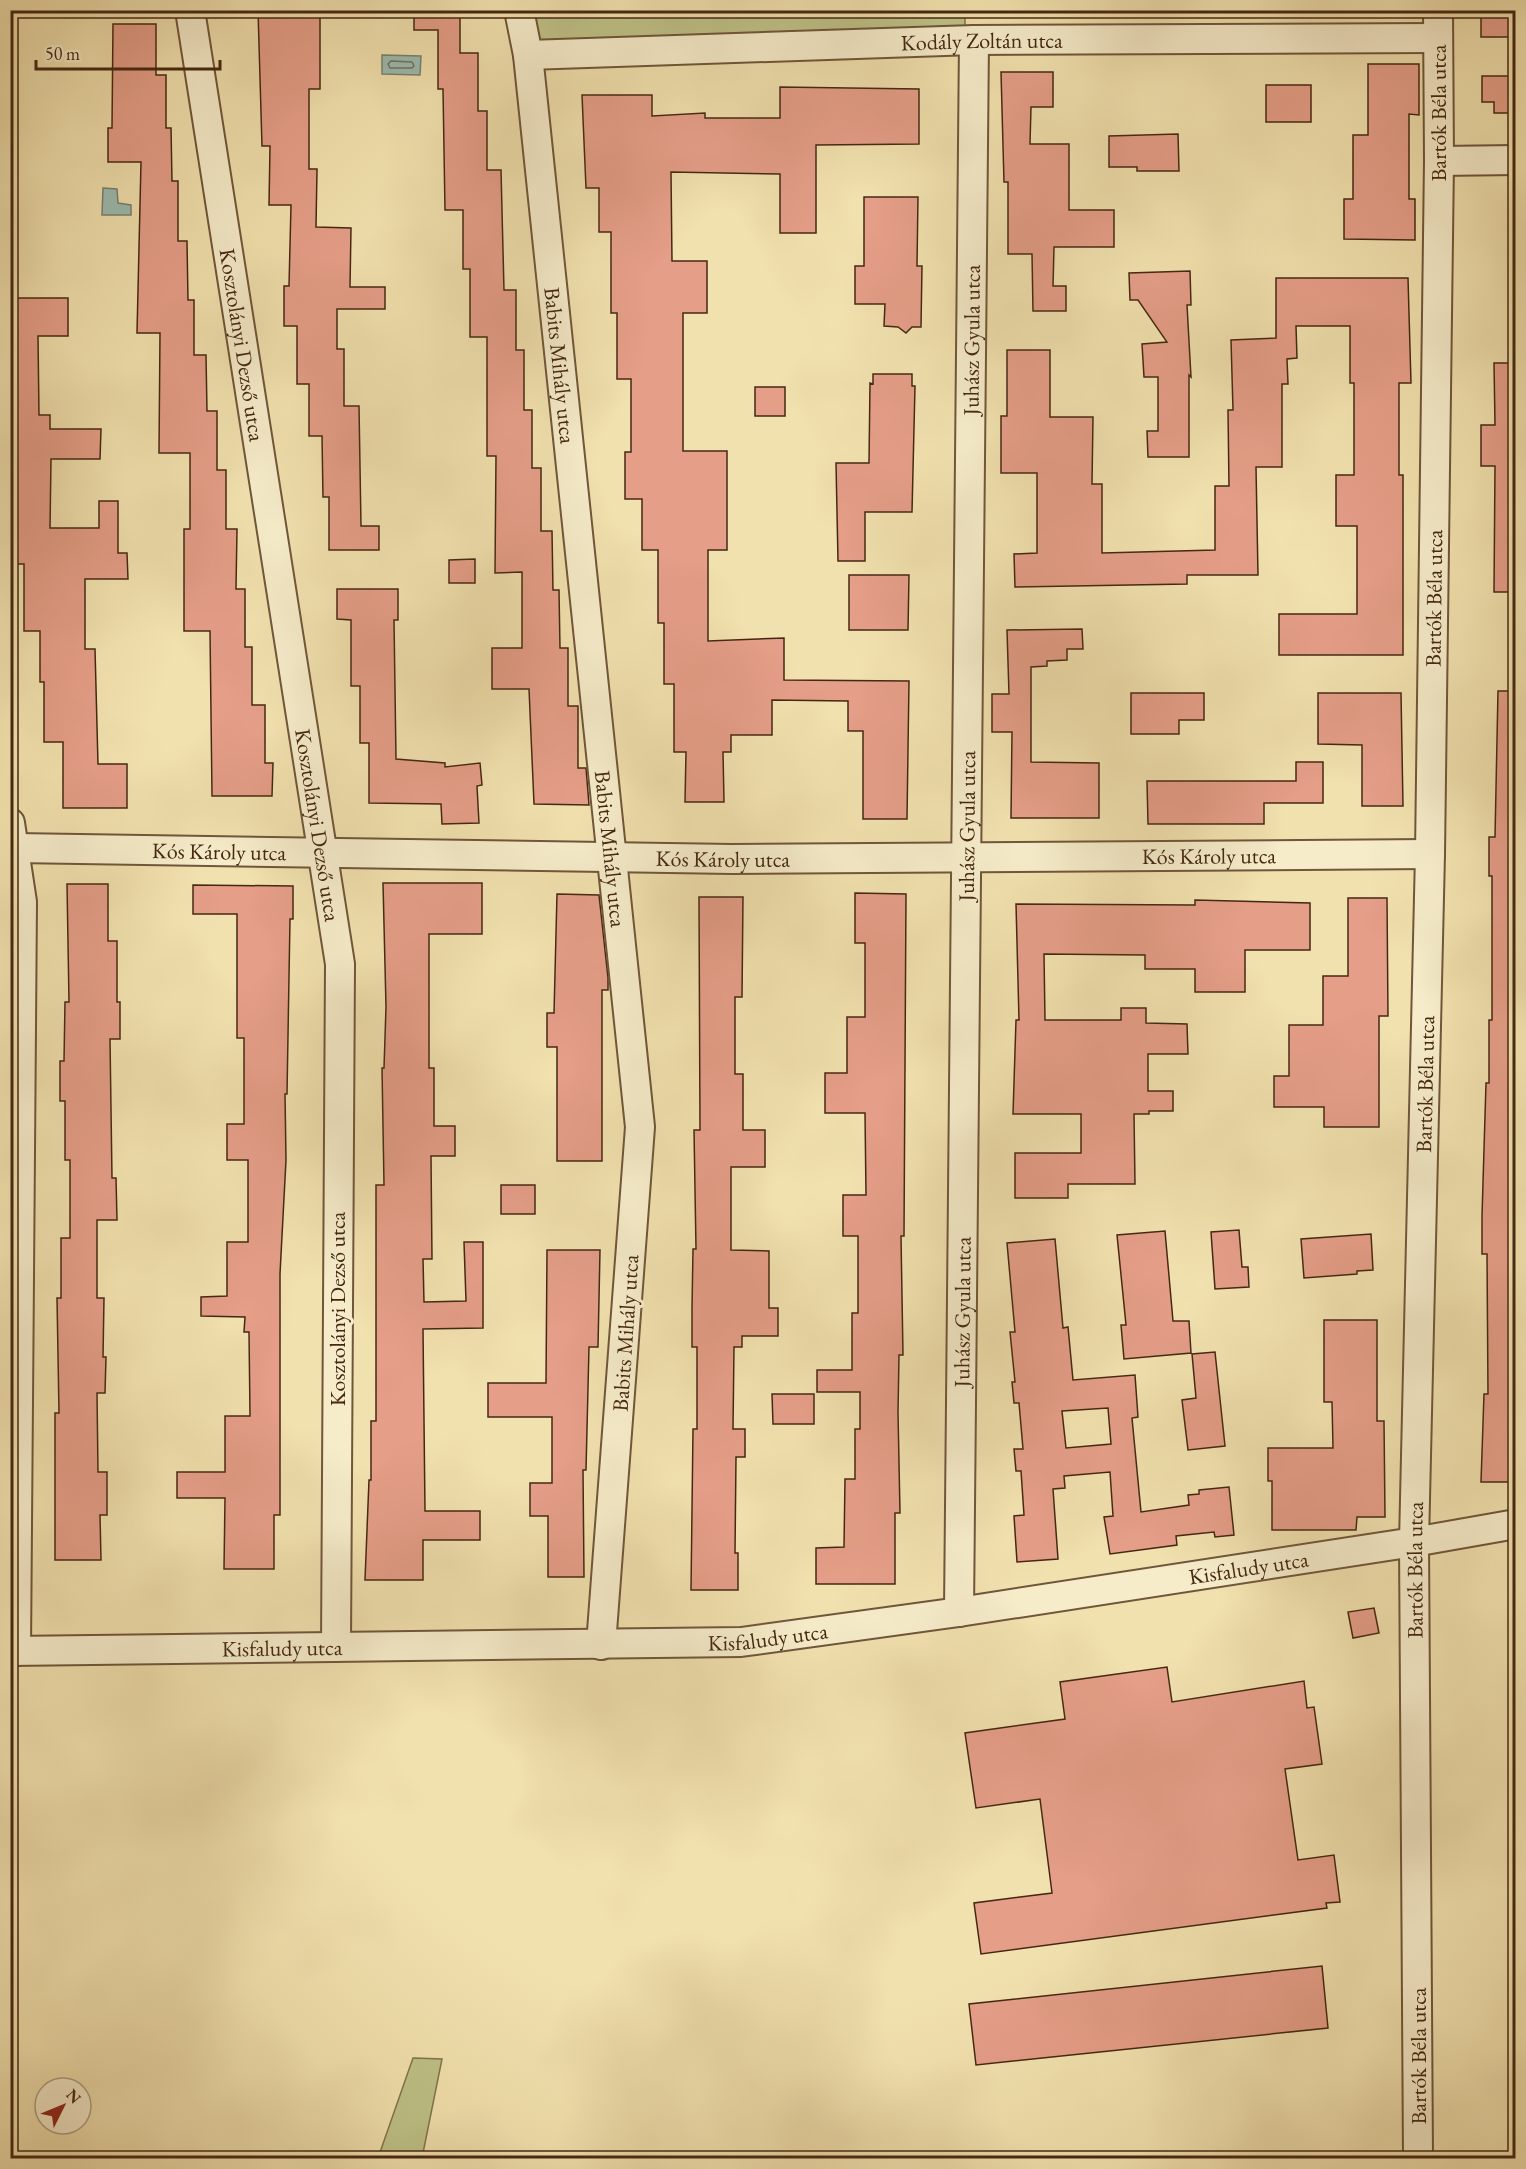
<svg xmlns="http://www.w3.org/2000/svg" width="1526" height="2169" viewBox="0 0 1526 2169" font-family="'EB Garamond',serif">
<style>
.green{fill:#bec287;stroke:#82754d;stroke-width:1.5}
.water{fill:#9cbcb1;stroke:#798172;stroke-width:1.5}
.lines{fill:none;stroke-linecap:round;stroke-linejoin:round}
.shore{stroke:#707262;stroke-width:1.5}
.building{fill:#e59e88;stroke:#452813;stroke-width:1.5;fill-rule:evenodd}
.minor-casing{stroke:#70563a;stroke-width:32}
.minor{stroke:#f6ecca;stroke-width:28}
.labels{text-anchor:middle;stroke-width:6;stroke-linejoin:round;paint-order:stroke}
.street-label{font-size:22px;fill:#452813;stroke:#f6ecca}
</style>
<rect width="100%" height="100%" fill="#f1e1ae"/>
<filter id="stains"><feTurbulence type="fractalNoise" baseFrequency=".00333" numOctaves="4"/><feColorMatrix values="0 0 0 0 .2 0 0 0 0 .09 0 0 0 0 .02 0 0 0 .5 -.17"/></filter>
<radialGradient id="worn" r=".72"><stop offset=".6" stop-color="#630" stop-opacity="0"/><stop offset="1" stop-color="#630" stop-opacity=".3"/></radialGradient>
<path class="green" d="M 965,10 L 965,31 L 539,44 L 532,11 Z
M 413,2058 L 442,2059 L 422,2158 L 378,2158 Z"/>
<path class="water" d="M 382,55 L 421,56 L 420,75 L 382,74 Z
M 103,188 L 117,189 L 118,203 L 131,205 L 131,215 L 102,215 Z"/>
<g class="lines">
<path class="shore" d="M 391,61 L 412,62 L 414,66 L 412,68 L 390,68 L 388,64 Z"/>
</g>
<path class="building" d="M 258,10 L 320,10 L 320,89 L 309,89 L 309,169 L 317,169 L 316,227 L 351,228 L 350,287 L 385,287 L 385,309 L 337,309 L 337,349 L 344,349 L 344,406 L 359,406 L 361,526 L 379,526 L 379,550 L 329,550 L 329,497 L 323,497 L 322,436 L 309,436 L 309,384 L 297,384 L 297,326 L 284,326 L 284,286 L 289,286 L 291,205 L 269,205 L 270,146 L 262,146 Z
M 414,10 L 460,10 L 460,53 L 478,53 L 478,111 L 487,111 L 487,170 L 501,170 L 504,290 L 516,290 L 516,350 L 524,350 L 524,410 L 532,410 L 532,468 L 541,468 L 541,531 L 552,531 L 553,590 L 559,590 L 560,648 L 568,648 L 568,706 L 578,706 L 578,768 L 586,768 L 589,805 L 534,804 L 529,689 L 492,689 L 492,648 L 522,648 L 522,572 L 495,573 L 496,456 L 487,456 L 487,337 L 470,337 L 470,269 L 463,269 L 463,210 L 445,210 L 443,89 L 438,89 L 438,30 L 414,30 Z
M 1481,10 L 1515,10 L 1515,37 L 1481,37 Z
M 113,24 L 156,24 L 156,75 L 166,75 L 166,128 L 171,128 L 172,181 L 178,181 L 178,241 L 187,241 L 188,300 L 194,300 L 194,355 L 206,355 L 207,411 L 217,411 L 217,470 L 226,470 L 226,529 L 237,529 L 236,589 L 245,589 L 245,647 L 252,647 L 252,705 L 265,705 L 265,763 L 273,763 L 272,796 L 212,796 L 210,631 L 184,631 L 184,529 L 190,529 L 190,453 L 159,453 L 160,333 L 137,333 L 141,162 L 108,162 L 108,128 L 112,128 Z
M 1368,64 L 1419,64 L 1419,115 L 1409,114 L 1409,199 L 1415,199 L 1415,240 L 1344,239 L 1344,199 L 1353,199 L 1353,135 L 1368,135 Z
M 1001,72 L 1053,72 L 1053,107 L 1031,107 L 1030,144 L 1069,144 L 1069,210 L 1114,210 L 1114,247 L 1054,247 L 1053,286 L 1066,286 L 1066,311 L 1033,311 L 1032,254 L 1008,254 L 1008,182 L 1004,182 Z
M 1482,76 L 1515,76 L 1515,113 L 1494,113 L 1494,102 L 1482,102 Z
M 1266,85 L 1311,85 L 1311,122 L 1266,122 Z
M 780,87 L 919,89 L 919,144 L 816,145 L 816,233 L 780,233 L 780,174 L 671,172 L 672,261 L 707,261 L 707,313 L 683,313 L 683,451 L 727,451 L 727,550 L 708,550 L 708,641 L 784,638 L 784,680 L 909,681 L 907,819 L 863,819 L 863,731 L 848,731 L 848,701 L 772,700 L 772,735 L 731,735 L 731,752 L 723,752 L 724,802 L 685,802 L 686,752 L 674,752 L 674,684 L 664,684 L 664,623 L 658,623 L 658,550 L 642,550 L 642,499 L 625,499 L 625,452 L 631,452 L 631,379 L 617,379 L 617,313 L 611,313 L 611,232 L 599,232 L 599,188 L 586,188 L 582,95 L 652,95 L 652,116 L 705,113 L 705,118 L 780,118 Z
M 1178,134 L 1179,171 L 1137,171 L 1137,167 L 1109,167 L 1109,136 Z
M 864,197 L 918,197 L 917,266 L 922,266 L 921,327 L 912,327 L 906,333 L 898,327 L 884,326 L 885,304 L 855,304 L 855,266 L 864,266 Z
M 1190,271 L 1191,305 L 1187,305 L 1191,377 L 1189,375 L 1189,457 L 1148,457 L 1147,431 L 1158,431 L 1158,377 L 1144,377 L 1142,344 L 1167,342 L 1138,300 L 1130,300 L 1129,273 Z
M 1276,278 L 1408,278 L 1411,383 L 1399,383 L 1399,475 L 1403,475 L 1403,655 L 1279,655 L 1279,614 L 1357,614 L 1357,526 L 1336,526 L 1336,475 L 1354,475 L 1354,383 L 1350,383 L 1350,326 L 1296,326 L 1297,358 L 1287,359 L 1288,384 L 1282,384 L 1282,467 L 1256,467 L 1258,575 L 1187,575 L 1187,584 L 1015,587 L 1014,554 L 1037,553 L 1037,473 L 1001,473 L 1001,416 L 1007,416 L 1007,350 L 1050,350 L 1050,417 L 1093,417 L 1092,484 L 1102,484 L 1102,553 L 1215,550 L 1215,486 L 1229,486 L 1228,410 L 1233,410 L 1231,340 L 1276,338 Z
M 10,298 L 68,298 L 68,336 L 38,336 L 39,415 L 50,415 L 50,429 L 101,429 L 100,459 L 51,459 L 50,528 L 99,528 L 99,501 L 118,501 L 118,553 L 127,553 L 128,579 L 85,579 L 85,649 L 95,649 L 98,764 L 127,764 L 127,808 L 63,808 L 63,742 L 44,742 L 44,682 L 40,682 L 40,631 L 24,631 L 24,564 L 12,564 Z
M 1494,363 L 1515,363 L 1515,592 L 1494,592 L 1495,466 L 1481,466 L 1481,425 L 1495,425 Z
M 873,374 L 912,374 L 912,386 L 915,386 L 912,512 L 865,512 L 865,561 L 838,561 L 836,463 L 869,463 L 870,383 L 873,384 Z
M 755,387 L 785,387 L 785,416 L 755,416 Z
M 475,559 L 475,583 L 449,583 L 449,560 Z
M 849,575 L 909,575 L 908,630 L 849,630 Z
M 337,589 L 398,589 L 398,620 L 394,620 L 396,759 L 445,763 L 445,767 L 480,763 L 482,785 L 477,786 L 479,823 L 442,824 L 441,804 L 369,803 L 369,743 L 360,743 L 360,686 L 351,686 L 351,620 L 337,619 Z
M 1082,629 L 1083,649 L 1067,649 L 1067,660 L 1047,661 L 1047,666 L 1031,667 L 1031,762 L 1099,763 L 1099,818 L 1011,818 L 1012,732 L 992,732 L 992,694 L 1009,694 L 1007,630 Z
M 1498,691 L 1515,691 L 1515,1482 L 1481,1482 L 1484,1394 L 1488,1394 L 1487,1254 L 1482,1254 L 1482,1216 L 1486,1083 L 1489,1083 L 1489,1020 L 1492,1020 L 1492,876 L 1489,876 L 1489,837 L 1495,837 Z
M 1131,693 L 1204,693 L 1204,720 L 1179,720 L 1179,734 L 1131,734 Z
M 1318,693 L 1401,693 L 1403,806 L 1362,806 L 1362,745 L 1318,744 Z
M 1296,762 L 1323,762 L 1323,803 L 1264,803 L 1264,824 L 1148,824 L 1147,781 L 1296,781 Z
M 383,883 L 482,883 L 482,934 L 429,934 L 429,1068 L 434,1068 L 434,1126 L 455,1126 L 455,1156 L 431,1156 L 432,1259 L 423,1259 L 424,1302 L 466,1301 L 464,1242 L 483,1242 L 483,1328 L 423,1329 L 425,1511 L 480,1511 L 480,1540 L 423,1540 L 423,1580 L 365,1580 L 369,1480 L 371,1480 L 371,1421 L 376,1421 L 376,1185 L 384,1185 L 382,1068 L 384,1068 L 386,1007 Z
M 67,884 L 108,884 L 108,941 L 117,941 L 117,1002 L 120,1002 L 120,1039 L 110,1039 L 112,1178 L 116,1178 L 117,1220 L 97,1220 L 97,1298 L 104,1298 L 103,1357 L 106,1357 L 105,1393 L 97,1393 L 98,1472 L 107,1472 L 107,1515 L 100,1515 L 101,1560 L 55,1560 L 55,1413 L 59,1413 L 57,1298 L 61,1298 L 61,1238 L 70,1238 L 70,1160 L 65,1160 L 65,1101 L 60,1101 L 60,1061 L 64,1061 L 65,1002 L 69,1002 Z
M 193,885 L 293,886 L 293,919 L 290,919 L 287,1094 L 285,1094 L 286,1160 L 280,1274 L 280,1515 L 274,1515 L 274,1569 L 224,1569 L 225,1498 L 177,1498 L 177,1472 L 225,1472 L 225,1416 L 250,1416 L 249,1332 L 244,1332 L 245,1317 L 201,1316 L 201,1297 L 227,1296 L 227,1242 L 248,1242 L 248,1160 L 227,1160 L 227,1124 L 244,1124 L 244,1038 L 237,1038 L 237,914 L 193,914 Z
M 855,893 L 906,894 L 904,1236 L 901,1236 L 903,1355 L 899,1355 L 898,1412 L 900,1513 L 895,1513 L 895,1584 L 816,1584 L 816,1548 L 844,1547 L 845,1479 L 855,1479 L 855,1429 L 860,1429 L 860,1392 L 817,1392 L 817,1370 L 852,1370 L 852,1313 L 858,1313 L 858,1236 L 843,1236 L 843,1195 L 866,1195 L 865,1113 L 825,1113 L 825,1073 L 847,1073 L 847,1017 L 865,1017 L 865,943 L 855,943 Z
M 557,894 L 599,895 L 608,978 L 608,990 L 602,990 L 602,1161 L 557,1161 L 557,1047 L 547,1047 L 547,1013 L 554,1013 Z
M 699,897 L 743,897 L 742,997 L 735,997 L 735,1074 L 743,1074 L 743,1130 L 765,1130 L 765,1167 L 731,1167 L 731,1250 L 769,1251 L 769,1308 L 778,1308 L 778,1336 L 742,1336 L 742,1347 L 734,1347 L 733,1429 L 745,1429 L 745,1457 L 736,1457 L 735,1553 L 738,1553 L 738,1590 L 691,1590 L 693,1429 L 697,1429 L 697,1347 L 692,1347 L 692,1308 L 693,1249 L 696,1249 L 694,1130 L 700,1130 Z
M 1348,898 L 1387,898 L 1388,1016 L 1379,1016 L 1379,1127 L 1324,1127 L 1324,1107 L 1274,1107 L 1274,1076 L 1289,1076 L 1289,1025 L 1323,1025 L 1323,976 L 1348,976 Z
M 1195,900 L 1310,903 L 1310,950 L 1245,950 L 1245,992 L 1195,992 L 1195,969 L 1145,969 L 1145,955 L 1044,954 L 1045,1020 L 1121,1020 L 1121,1008 L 1146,1008 L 1146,1023 L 1187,1024 L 1188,1054 L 1148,1054 L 1148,1091 L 1173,1091 L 1173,1111 L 1149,1111 L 1149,1114 L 1134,1114 L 1135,1184 L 1068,1184 L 1068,1198 L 1015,1198 L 1015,1153 L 1081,1153 L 1081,1114 L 1013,1114 L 1016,1020 L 1019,1020 L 1016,904 L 1195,905 Z
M 501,1185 L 535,1185 L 535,1214 L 501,1214 Z
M 1239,1230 L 1242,1267 L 1248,1267 L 1249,1287 L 1215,1289 L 1211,1232 Z
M 1165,1231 L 1173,1321 L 1189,1321 L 1191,1353 L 1124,1359 L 1121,1325 L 1126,1325 L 1117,1235 Z
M 1371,1234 L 1373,1270 L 1357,1271 L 1357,1274 L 1304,1278 L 1301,1239 Z
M 1055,1239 L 1063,1328 L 1068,1327 L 1073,1380 L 1135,1375 L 1138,1417 L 1132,1418 L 1141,1512 L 1189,1505 L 1188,1495 L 1199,1494 L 1199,1490 L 1229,1487 L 1234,1535 L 1215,1537 L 1214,1532 L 1176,1536 L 1177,1545 L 1110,1554 L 1104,1517 L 1113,1516 L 1110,1472 L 1064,1476 L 1065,1488 L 1053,1489 L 1058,1559 L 1017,1562 L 1014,1516 L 1024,1515 L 1021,1471 L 1016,1471 L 1014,1449 L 1023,1449 L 1019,1403 L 1014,1403 L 1012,1382 L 1015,1382 L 1010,1332 L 1015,1332 L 1007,1243 ZM 1108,1408 L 1111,1444 L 1066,1448 L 1062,1411 Z
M 547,1250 L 600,1250 L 598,1347 L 589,1347 L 586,1470 L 583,1470 L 584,1577 L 548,1577 L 548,1516 L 530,1516 L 530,1483 L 552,1483 L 552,1417 L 488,1417 L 488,1383 L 546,1383 Z
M 1324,1320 L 1377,1320 L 1377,1421 L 1384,1421 L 1385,1517 L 1357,1517 L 1356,1530 L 1272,1530 L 1272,1481 L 1268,1481 L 1268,1448 L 1333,1448 L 1332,1402 L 1324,1402 Z
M 1215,1352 L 1225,1446 L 1188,1450 L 1182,1400 L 1196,1398 L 1192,1354 Z
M 772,1394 L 814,1394 L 814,1424 L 773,1424 Z
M 1374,1608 L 1379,1633 L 1353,1638 L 1348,1612 Z
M 1167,1667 L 1172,1702 L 1304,1681 L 1307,1708 L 1314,1707 L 1322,1764 L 1285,1769 L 1298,1860 L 1334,1855 L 1340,1902 L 1326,1903 L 1327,1908 L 981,1954 L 974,1903 L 1052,1893 L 1040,1799 L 976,1808 L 965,1733 L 1065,1719 L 1060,1682 Z
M 1322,1966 L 1328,2028 L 976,2065 L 969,2004 Z"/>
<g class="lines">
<defs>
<g id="minor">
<path id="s1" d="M 190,10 L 340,964 L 336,1647"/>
<path id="s2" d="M 519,10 L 528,55 L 640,1127 L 601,1645"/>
<path id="s3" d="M 528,55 L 974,40 L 1438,38"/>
<path d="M 1439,161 L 1516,160"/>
<path d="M 10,823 L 22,902 L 16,1651"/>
<path id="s4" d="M 15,848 L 732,859 L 1430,854"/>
<path id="s5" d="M 959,1612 L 974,40"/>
<path id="s6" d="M 10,1651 L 741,1642 L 959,1612 L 1414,1542 L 1516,1524"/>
<path id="s7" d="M 1418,2158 L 1414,1542 L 1430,854 L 1439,161 L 1438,10"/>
</g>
</defs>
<use href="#minor" class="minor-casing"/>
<use href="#minor" class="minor"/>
</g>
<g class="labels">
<g class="street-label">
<text dy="8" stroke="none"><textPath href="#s3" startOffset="454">Kodály Zoltán utca</textPath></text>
<text transform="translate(1438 113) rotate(-90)" y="8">Bartók Béla utca</text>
<text dy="8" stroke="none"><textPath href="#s5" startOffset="1272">Juhász Gyula utca</textPath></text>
<text dy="8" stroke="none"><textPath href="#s1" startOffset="339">Kosztolányi Dezső utca</textPath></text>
<text dy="8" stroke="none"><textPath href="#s2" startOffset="358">Babits Mihály utca</textPath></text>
<text dy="8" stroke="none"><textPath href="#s7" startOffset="1560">Bartók Béla utca</textPath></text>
<text dy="8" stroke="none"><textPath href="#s1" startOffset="825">Kosztolányi Dezső utca</textPath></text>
<text dy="8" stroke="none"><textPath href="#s5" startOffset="786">Juhász Gyula utca</textPath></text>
<text dy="8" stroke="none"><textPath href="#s2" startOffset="844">Babits Mihály utca</textPath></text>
<text dy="8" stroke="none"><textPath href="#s4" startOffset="204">Kós Károly utca</textPath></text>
<text dy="8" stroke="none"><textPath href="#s4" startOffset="1194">Kós Károly utca</textPath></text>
<text dy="8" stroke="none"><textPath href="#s4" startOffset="708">Kós Károly utca</textPath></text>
<text dy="8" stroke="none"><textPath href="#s7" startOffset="1074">Bartók Béla utca</textPath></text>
<text transform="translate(337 1309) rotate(-90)" y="8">Kosztolányi Dezső utca</text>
<text dy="8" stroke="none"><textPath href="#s5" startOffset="300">Juhász Gyula utca</textPath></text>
<text transform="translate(625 1333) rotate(-86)" y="8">Babits Mihály utca</text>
<text dy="8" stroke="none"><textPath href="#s6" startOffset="1244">Kisfaludy utca</textPath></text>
<text dy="8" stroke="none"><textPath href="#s7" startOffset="588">Bartók Béla utca</textPath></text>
<text dy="8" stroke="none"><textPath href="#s6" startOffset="758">Kisfaludy utca</textPath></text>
<text dy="8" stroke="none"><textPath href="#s6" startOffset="272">Kisfaludy utca</textPath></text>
<text transform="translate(1418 2056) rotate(-90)" y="8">Bartók Béla utca</text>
</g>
</g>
<rect width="1526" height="2169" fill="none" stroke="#f1e1ae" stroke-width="36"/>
<rect x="12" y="12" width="1502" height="2145" fill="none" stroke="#452813" stroke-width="3"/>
<rect x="18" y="18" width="1490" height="2133" fill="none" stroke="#452813" stroke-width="1.5"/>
<g transform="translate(63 2106) rotate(47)"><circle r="28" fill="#f6ecca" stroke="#af9e81" stroke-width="1.5"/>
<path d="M0-4.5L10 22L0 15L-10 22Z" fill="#8f2418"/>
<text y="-9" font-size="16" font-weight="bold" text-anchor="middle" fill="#452813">N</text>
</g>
<path d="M36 60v9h184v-9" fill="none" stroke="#452813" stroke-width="3"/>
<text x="45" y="60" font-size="18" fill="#452813" stroke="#f6ecca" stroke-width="4.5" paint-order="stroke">50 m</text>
<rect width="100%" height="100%" filter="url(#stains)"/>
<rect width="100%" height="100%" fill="url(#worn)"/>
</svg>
